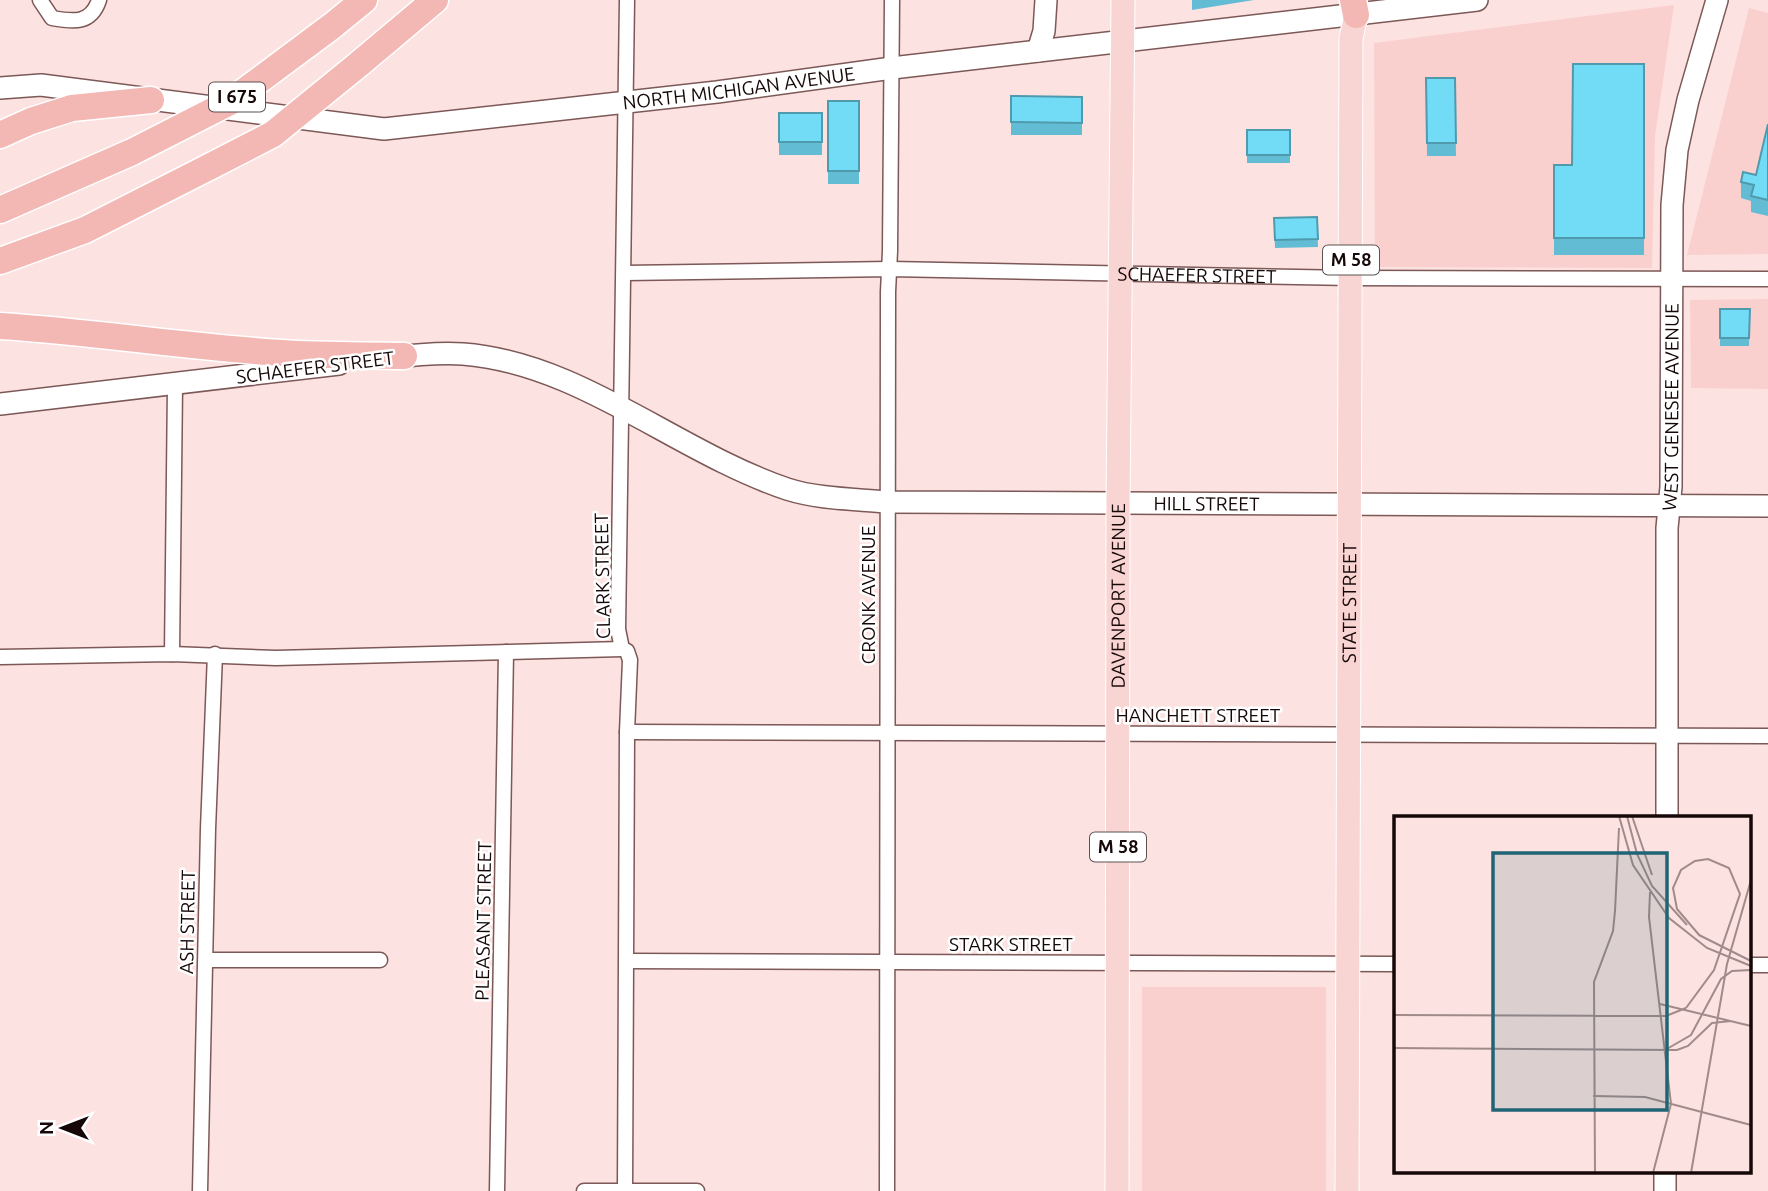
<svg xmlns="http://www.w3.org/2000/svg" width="1768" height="1191" viewBox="0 0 1768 1191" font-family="Ubuntu,sans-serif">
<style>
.built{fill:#fad0ce}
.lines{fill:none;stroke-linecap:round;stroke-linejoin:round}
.street-casing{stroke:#7c5856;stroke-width:17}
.secondary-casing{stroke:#7c5856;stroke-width:24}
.primary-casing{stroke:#fff;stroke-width:25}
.highway-casing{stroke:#fff;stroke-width:29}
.street{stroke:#fff;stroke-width:14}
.secondary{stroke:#fff;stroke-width:21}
.primary{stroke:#f8d4d2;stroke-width:23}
.highway{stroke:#f3b7b4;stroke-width:26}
.highway-bridge-casing{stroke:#fff;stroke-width:29;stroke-linecap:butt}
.highway-bridge{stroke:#f3b7b4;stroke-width:26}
.wall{fill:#62bdd4}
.building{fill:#72dcf7;stroke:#509aad;stroke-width:2}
.labels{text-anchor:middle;stroke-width:5;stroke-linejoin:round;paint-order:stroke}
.shield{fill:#fff;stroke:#5c5252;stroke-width:2}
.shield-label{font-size:18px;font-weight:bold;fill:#160808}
.street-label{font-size:19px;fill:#160808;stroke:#fff}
.inset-road{fill:none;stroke:#a08b8a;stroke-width:2}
.view{fill:#206576;fill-opacity:0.15;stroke:#206576;stroke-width:3.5}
.inset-edge{fill:none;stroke:#160808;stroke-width:3.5}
</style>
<rect width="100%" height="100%" fill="#fce2e0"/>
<path class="built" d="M 1674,5 L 1655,136 L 1652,268 L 1375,267 L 1374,43 Z
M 1749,8 L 1768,13 L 1768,254 L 1687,255 Z
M 1768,299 L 1768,389 L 1691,388 L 1690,300 Z
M 1142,987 L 1326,987 L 1326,1191 L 1142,1191 Z"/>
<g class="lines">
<defs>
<g id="street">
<path d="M 40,0 L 52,18 C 74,22 91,24 99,0"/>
<path id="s1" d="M 625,273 L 890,269 L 1351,278 L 1768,279"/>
<path d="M 172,654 L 175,385"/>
<path d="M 0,657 L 172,654 L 276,658 L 622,649"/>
<path d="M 627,732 L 1768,736"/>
<path d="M 206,960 L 380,960"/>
<path d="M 627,961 L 1395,964"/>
<path d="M 1749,965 L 1768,965"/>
<path d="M 625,1190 L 627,732 L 630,660 L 627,651 L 622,649 L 618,629 L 627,0"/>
<path d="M 200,1191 L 208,829 L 215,654"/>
<path d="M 497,1191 L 506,652"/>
<path d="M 584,1191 L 697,1191"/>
<path d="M 887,1191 L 888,292 L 890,251 L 892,0"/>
</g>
<g id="secondary">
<path d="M 1038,51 L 1044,31 L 1046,0"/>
<path id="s2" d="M 0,88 L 41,85 L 384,129 L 717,92 L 892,68 L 1477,0"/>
<path id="s3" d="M 388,358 C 412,355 438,352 463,354 C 580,363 677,452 787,489 C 818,499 855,499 887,502 L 1768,506"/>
<path d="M 0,404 L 339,364"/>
<path id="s4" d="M 1667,818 L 1667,528 L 1671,487 L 1672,205 L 1677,150 L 1688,100 L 1717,0"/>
<path d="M 1665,1191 L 1665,1172"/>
</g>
<g id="primary">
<path id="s5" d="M 1117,1191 L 1118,503 L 1123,0"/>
<path id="s6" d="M 1347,1191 L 1351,38 L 1356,15"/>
</g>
<path id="highway" d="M 1353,0 L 1356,15
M 332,26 L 364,0
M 359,64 L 435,0
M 0,135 L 31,121 L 72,108 L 151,100
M 0,210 L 132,152
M 0,261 L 85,230 L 209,167
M 0,326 C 94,332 187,347 282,353 C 322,356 364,355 404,356"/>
</defs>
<use href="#street" class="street-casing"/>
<use href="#secondary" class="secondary-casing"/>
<use href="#primary" class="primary-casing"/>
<use href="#highway" class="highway-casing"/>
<use href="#street" class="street"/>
<use href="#secondary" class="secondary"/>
<use href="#primary" class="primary"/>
<use href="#highway" class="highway"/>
<defs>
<path id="highway-bridge" d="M 132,152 L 230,102 L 332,26
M 209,167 L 273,134 L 359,64"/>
</defs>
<use href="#highway-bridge" class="highway-bridge-casing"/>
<use href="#highway-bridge" class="highway-bridge"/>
</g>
<path class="wall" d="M 1192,0 L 1254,0 L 1192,10 Z
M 1644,64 L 1644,255 L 1554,255 L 1554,165 L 1572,165 Z
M 1426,78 L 1455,78 L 1456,156 L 1427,156 Z
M 1011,96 L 1082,97 L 1082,135 L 1011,135 Z
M 828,101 L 859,101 L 859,184 L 828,184 Z
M 779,113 L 822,113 L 822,155 L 779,155 Z
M 1768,124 L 1768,216 L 1751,212 L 1751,201 L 1741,198 L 1741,182 L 1756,175 Z
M 1247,130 L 1290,130 L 1290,163 L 1247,163 Z
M 1317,217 L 1318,247 L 1275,248 L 1274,218 Z
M 1720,309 L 1750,309 L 1749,346 L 1720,346 Z"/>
<path class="building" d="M 1573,64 L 1644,64 L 1644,238 L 1554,238 L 1554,165 L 1572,165 Z
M 1426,78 L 1455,78 L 1456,143 L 1427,143 Z
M 1011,96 L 1082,97 L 1082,123 L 1011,122 Z
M 828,101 L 859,101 L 859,171 L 828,171 Z
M 779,113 L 822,113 L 822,142 L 779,142 Z
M 1768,124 L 1768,200 L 1751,196 L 1754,185 L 1741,182 L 1743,172 L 1756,175 Z
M 1247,130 L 1290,130 L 1290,155 L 1247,155 Z
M 1317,217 L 1318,239 L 1275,240 L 1274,218 Z
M 1720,309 L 1750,309 L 1749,338 L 1720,338 Z"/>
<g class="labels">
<g class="shield">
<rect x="209" y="82.5" width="56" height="29" rx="5"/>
<rect x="1323" y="245.5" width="56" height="29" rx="5"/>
<rect x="1090" y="832.5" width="56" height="29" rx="5"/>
</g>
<g class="shield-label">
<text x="237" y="103">I 675</text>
<text x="1351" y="266">M 58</text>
<text x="1118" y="853">M 58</text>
</g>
<g class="street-label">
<text dy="7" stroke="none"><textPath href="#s2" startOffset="744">NORTH MICHIGAN AVENUE</textPath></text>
<text dy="7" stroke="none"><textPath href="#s1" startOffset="572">SCHAEFER STREET</textPath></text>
<text transform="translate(315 367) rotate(-7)" y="7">SCHAEFER STREET</text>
<text dy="7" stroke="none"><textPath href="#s4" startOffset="411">WEST GENESEE AVENUE</textPath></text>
<text dy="7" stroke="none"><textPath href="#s3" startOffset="849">HILL STREET</textPath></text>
<text transform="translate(602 576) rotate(-91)" y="7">CLARK STREET</text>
<text transform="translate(868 595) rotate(-90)" y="7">CRONK AVENUE</text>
<text dy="7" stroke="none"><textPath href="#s5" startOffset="595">DAVENPORT AVENUE</textPath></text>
<text dy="7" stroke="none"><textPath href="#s6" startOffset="588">STATE STREET</textPath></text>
<text x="1198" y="722">HANCHETT STREET</text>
<text transform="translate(483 921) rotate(-89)" y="7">PLEASANT STREET</text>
<text transform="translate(187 922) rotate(-89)" y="7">ASH STREET</text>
<text x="1011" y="951">STARK STREET</text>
</g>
</g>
<g transform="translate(1394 816)">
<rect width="357" height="357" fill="#fce2e0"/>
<path class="inset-road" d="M 225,0 L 239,49 L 275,102 L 313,132 L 357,150M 233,0 L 243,38 L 258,70 L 293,109M 238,0 L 258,59M 256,76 L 255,101 L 277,288 L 259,357M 221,95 L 225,12M 305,119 L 357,145M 266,188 L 357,210M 292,192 L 320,154 L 346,78 L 335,52 L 314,43 L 301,45 L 287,54 L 279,72 L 283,93 L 306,120M 0,199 L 272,200 L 292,192M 0,232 L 283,234 L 294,230 L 318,207 L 337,205M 271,234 L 297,219 L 327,163 L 338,155 L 357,154M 199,280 L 251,281 L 357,309M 201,357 L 200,166 L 219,115 L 221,95M 297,357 L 333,148 L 357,64"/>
<path class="view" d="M 99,37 L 273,37 L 273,294 L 99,294 Z"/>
<rect width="357" height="357" class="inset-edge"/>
</g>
<g transform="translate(63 1128) rotate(270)" stroke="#ffffff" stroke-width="5" paint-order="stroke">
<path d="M0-5L12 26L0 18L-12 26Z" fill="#160808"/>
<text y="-10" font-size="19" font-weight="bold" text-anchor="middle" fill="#160808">N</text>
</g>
</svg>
